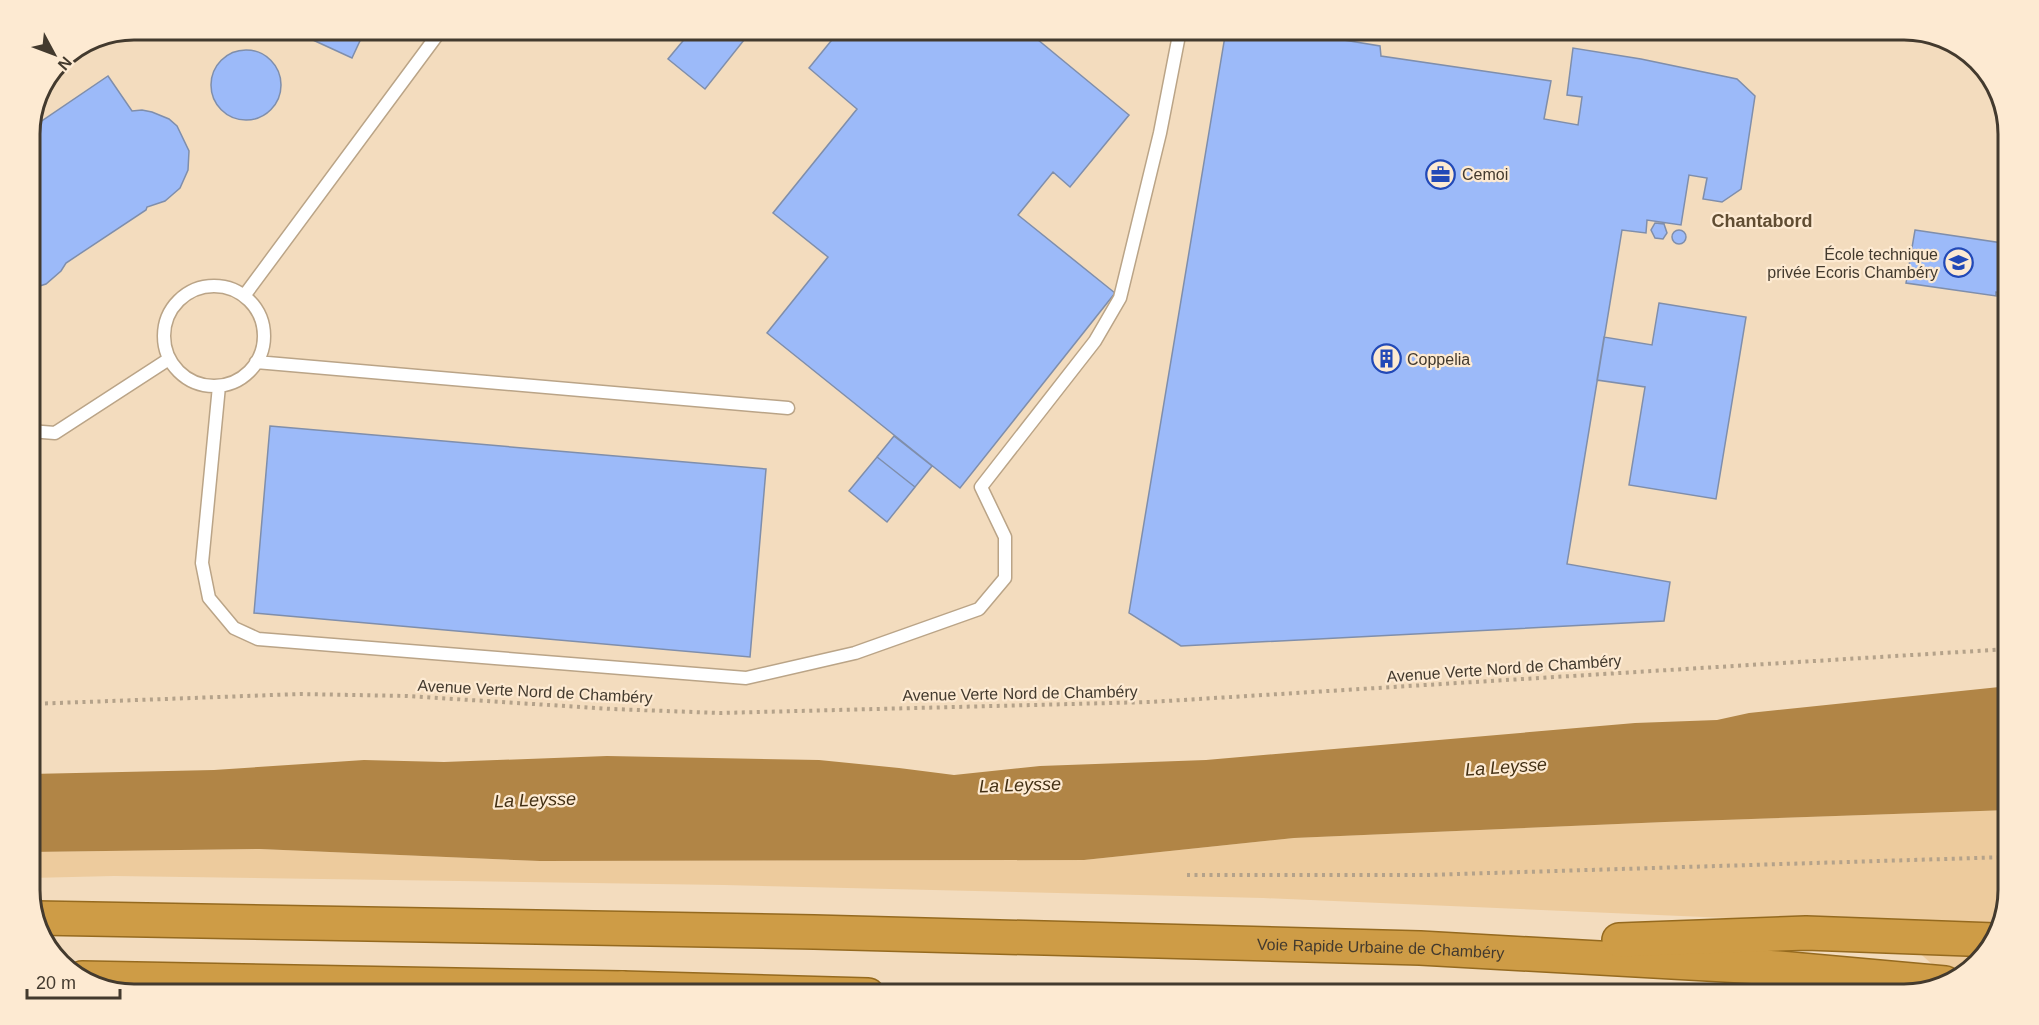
<svg xmlns="http://www.w3.org/2000/svg" width="2039" height="1025" viewBox="0 0 2039 1025" font-family="Helvetica,sans-serif">
<style>
.green{fill:#edcb9d}
.water{fill:#b18546}
.building{fill:#9cbaf9;stroke:#7f8eab;stroke-width:1.5}
.lines{fill:none;stroke-linecap:round;stroke-linejoin:round}
.service-casing{stroke:#baa487;stroke-width:15}
.trunk-casing{stroke:#956a1f;stroke-width:36}
.path{stroke:#b4a28a;stroke-width:4;stroke-dasharray:3 4.5;stroke-linecap:butt}
.service{stroke:#fff;stroke-width:12}
.trunk{stroke:#ce9c46;stroke-width:33}
.labels{text-anchor:middle;stroke-width:4.5;stroke-linejoin:round;paint-order:stroke}
.poi-label{font-size:16px;fill:#433a2e;stroke:#fdead2;text-anchor:start}
.street-label{font-size:16px;fill:#433a2e;stroke:#fdead2}
.neighbourhood-label{font-size:18px;font-weight:bold;fill:#604d32;stroke:#fdead2}
.water-label{font-size:18px;font-style:italic;fill:#433014;stroke:#fdead2}
.rim{fill:none;stroke:#433a2e;stroke-width:3}
</style>
<rect width="100%" height="100%" fill="#f3dcbe"/>
<path class="green" d="M 2009,810 L 2009,890 L 1998,936 L 1962,978 L 1951,981 L 1888,925 L 1263,898 L 724,885 L 114,876 L 30,878 L 30,852 L 260,849 L 540,861 L 1084,860 L 1294,838 L 1665,822 Z"/>
<path class="water" d="M 2009,686 L 2009,810 L 1665,822 L 1294,838 L 1084,860 L 540,861 L 260,849 L 30,852 L 30,774 L 214,770 L 364,760 L 444,762 L 607,756 L 819,760 L 899,768 L 954,775 L 1040,766 L 1206,760 L 1635,723 L 1717,720 L 1749,713 Z"/>
<path class="building" d="M 311,30 L 365,30 L 352,58 L 313,40 L 316,33 Z
M 692,30 L 752,30 L 705,89 L 668,59 Z
M 840,30 L 1026,30 L 1129,115 L 1070,187 L 1053,172 L 1018,215 L 1115,293 L 960,488 L 767,333 L 828,257 L 773,213 L 857,109 L 809,68 Z
M 1226,30 L 1283,30 L 1380,46 L 1381,56 L 1551,81 L 1544,119 L 1578,125 L 1582,97 L 1567,95 L 1573,48 L 1641,59 L 1737,79 L 1755,96 L 1741,189 L 1722,202 L 1703,199 L 1707,178 L 1689,175 L 1681,225 L 1647,220 L 1646,233 L 1622,230 L 1567,564 L 1670,582 L 1664,621 L 1181,646 L 1129,613 Z
M211 85a35 35 0 1 1 70 0a35 35 0 1 1-70 0Z
M 108,76 L 132,111 L 142,110 L 152,112 L 169,119 L 177,126 L 189,151 L 188,170 L 180,188 L 172,195 L 165,201 L 147,207 L 146,210 L 66,263 L 61,271 L 46,284 L 30,289 L 30,129 Z
M 1655,223 L 1664,224 L 1667,233 L 1663,239 L 1655,238 L 1651,230 Z
M1672 237a7 7 0 1 1 14 0a7 7 0 1 1-14 0Z
M 1915,230 L 2009,244 L 2009,294 L 1996,292 L 1996,296 L 1906,283 Z
M 1659,303 L 1746,317 L 1716,499 L 1629,485 L 1645,387 L 1597,380 L 1604,337 L 1652,345 Z
M 270,426 L 766,469 L 750,657 L 254,613 Z
M 894,436 L 932,466 L 915,487 L 877,457 Z
M 877,457 L 915,487 L 887,522 L 849,491 Z
M 30,485 L 36,486 L 30,553 Z"/>
<g class="lines">
<defs>
<path id="service" d="M164 336a50 50 0 1 1 100 0a50 50 0 1 1-100 0Z
M 244,296 L 441,30
M 256,362 L 788,408
M 219,386 L 202,563 L 209,598 L 234,628 L 258,639 L 746,678 L 855,653 L 979,609 L 1005,578 L 1005,537 L 981,487 L 1095,341 L 1120,298 L 1160,133 L 1180,30
M 30,431 L 55,433 L 169,359"/>
<g id="trunk">
<path id="s1" d="M 37,918 L 814,932 L 1420,948 L 1779,968 L 1945,983"/>
<path d="M 1619,940 L 1806,933 L 1995,940"/>
<path d="M 82,978 L 622,988 L 642,995"/>
<path d="M 622,988 L 868,995"/>
</g>
</defs>
<use href="#service" class="service-casing"/>
<use href="#trunk" class="trunk-casing"/>
<path class="path" d="M 30,704 L 300,694 L 407,696 L 612,709 L 720,713 L 1150,702 L 2009,649
M 1187,875 L 1426,875 L 2009,857"/>
<use href="#service" class="service"/>
<use href="#trunk" class="trunk"/>
</g>
<defs>
<symbol id="office-ring" viewBox="-11 -11 22 22"><circle r="9.5" fill="#fdead2" stroke="#2249b7" stroke-width="1.5"/><path d="M-6-3h4V-5.5h4V-3h4V5H-6ZM-1-4.5V-3h2v-1.5ZM-6 0V1H6V0Z" fill="#2249b7"/></symbol>
<symbol id="university-ring" viewBox="-11 -11 22 22"><circle r="9.5" fill="#fdead2" stroke="#2249b7" stroke-width="1.5"/><path d="M0-5L7-2L0 1L-7-2ZM-4 1L0 2.5L4 1V4Q0 6-4 4Z" fill="#2249b7"/></symbol>
<symbol id="building-ring" viewBox="-11 -11 22 22"><circle r="9.5" fill="#fdead2" stroke="#2249b7" stroke-width="1.5"/><path d="M-4-6H4V6H1V3H-1V6H-4ZM-2.5-4.3h1.7v1.8h-1.7ZM.8-4.3h1.7v1.8H.8ZM-2.5-1h1.7V.8h-1.7ZM.8-1h1.7V.8H.8Z" fill="#2249b7"/></symbol>
</defs>
<g fill-rule="evenodd">
<use href="#office-ring" x="1424" y="158" width="33" height="33"/>
<use href="#university-ring" x="1942" y="246" width="33" height="33"/>
<use href="#building-ring" x="1370" y="342" width="33" height="33"/>
</g>
<g class="labels">
<g class="poi-label">
<text x="1462" y="180">Cemoi</text>
<text x="1938" y="260" text-anchor="end">École technique<tspan x="1938" dy="18">privée Ecoris Chambéry</tspan></text>
<text x="1407" y="365">Coppelia</text>
</g>
<g class="street-label">
<text transform="translate(1504 668) rotate(-4)" y="6">Avenue Verte Nord de Chambéry</text>
<text transform="translate(535 691) rotate(3)" y="6">Avenue Verte Nord de Chambéry</text>
<text transform="translate(1020 693) rotate(-1)" y="6">Avenue Verte Nord de Chambéry</text>
<text dy="6" stroke="none"><textPath href="#s1" startOffset="1344">Voie Rapide Urbaine de Chambéry</textPath></text>
</g>
<g class="neighbourhood-label">
<text x="1762" y="227">Chantabord</text>
</g>
<g class="water-label">
<text transform="translate(1506 767) rotate(-4)" y="6">La Leysse</text>
<text transform="translate(1020 785) rotate(-2)" y="6">La Leysse</text>
<text transform="translate(535 800) rotate(-2)" y="6">La Leysse</text>
</g>
</g>
<path d="M0 0H2039V1025H0ZM134 40H1904A94 94 0 0 1 1998 134V890A94 94 0 0 1 1904 984H134A94 94 0 0 1 40 890V134A94 94 0 0 1 134 40Z" fill="#fdead2" fill-rule="evenodd"/>
<path class="rim" d="M134 40H1904A94 94 0 0 1 1998 134V890A94 94 0 0 1 1904 984H134A94 94 0 0 1 40 890V134A94 94 0 0 1 134 40Z"/>
<g transform="translate(54 54) rotate(131)" stroke="#fdead2" stroke-width="4.5" paint-order="stroke">
<path d="M0-4.5L10 22L0 15L-10 22Z" fill="#433a2e"/>
<text y="-9" font-size="16" font-weight="bold" text-anchor="middle" fill="#433a2e">N</text>
</g>
<path d="M27 989v9h93v-9" fill="none" stroke="#433a2e" stroke-width="3"/>
<text x="36" y="989" font-size="18" fill="#433a2e" stroke="#fdead2" stroke-width="4.5" paint-order="stroke">20 m</text>
</svg>
